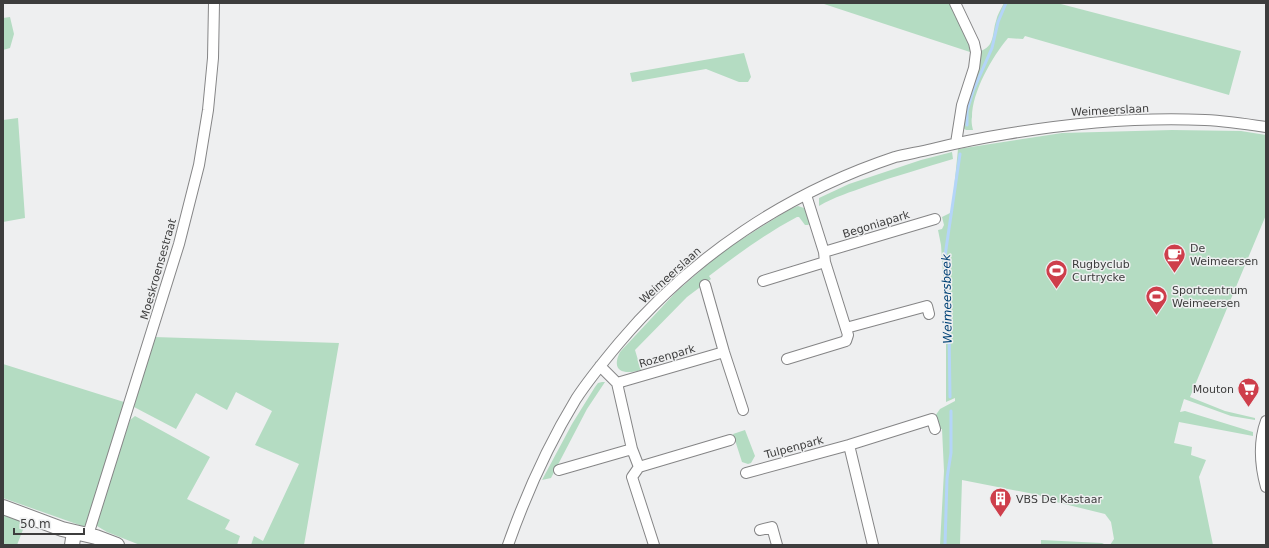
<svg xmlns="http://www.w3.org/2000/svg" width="1269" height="548" viewBox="0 0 1269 548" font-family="'DejaVu Sans',sans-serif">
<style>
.green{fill:#b4dcc2}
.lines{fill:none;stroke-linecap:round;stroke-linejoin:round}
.stream{stroke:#b4d5f8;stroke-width:3}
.street-casing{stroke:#858586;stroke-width:12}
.secondary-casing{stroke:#858586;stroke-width:16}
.street{stroke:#fff;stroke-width:10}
.secondary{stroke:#fff;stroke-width:14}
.labels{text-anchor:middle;stroke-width:3;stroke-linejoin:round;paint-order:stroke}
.street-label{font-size:11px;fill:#3d3d3d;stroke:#eeeff0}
.poi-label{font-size:11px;fill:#3d3d3d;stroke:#eeeff0;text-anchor:start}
.water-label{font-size:12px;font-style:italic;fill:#004276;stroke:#eeeff0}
</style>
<rect width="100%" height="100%" fill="#eeeff0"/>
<path class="green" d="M 821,3 L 952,3 L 973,53 Z
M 1004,3 L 1057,3 L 1241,51 L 1229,95 L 1025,36 L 1023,39 L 1008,38 C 992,57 972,92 972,117 C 971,121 972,126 973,130 L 966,130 L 962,127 L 980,51 C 995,47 992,33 996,21 C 997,15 1001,9 1004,3 Z
M 10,17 L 14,34 L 10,48 L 3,50 L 3,18 Z
M 744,53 L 751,77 L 748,82 L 739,82 L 706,69 L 632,82 L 630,73 Z
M 18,118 L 25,218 L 3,222 L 3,120 Z
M 1172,130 L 1241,131 L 1266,135 L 1266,215 L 1190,397 L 1225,411 L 1255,418 L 1255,420 L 1231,416 L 1184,399 L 1180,412 L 1185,411 L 1253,432 L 1253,436 L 1179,422 L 1174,443 L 1192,447 L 1191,455 L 1206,460 L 1199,477 L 1213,545 L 1110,545 L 1114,539 L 1111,522 L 1105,514 L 1044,499 L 1039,495 L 962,480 L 960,545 L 940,545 L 944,471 L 942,429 L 939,429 L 935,416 L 940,409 L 955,401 L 955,398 L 946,402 L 946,316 L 941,245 L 938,230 L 942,229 L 944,225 L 942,217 L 950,213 L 952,209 L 958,149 L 1062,133 Z
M 952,152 L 953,159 C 924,168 895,176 867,186 C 851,192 834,197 819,206 L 819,198 L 849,184 L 921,160 Z
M 798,206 L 804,208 L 811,223 L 808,225 L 805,225 L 799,217 L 797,217 C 765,234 738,254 709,276 L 711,279 L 687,297 L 635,350 L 641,370 C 625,375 610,372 620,352 L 676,292 L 723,251 L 790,209 Z
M 154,337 L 339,343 L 304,545 L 251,545 L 254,536 L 263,541 L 299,464 L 255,445 L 272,411 L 236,392 L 227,410 L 196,393 L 176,429 L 134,407 Z
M 3,364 L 124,402 L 85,527 L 3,498 Z
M 602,382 L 605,382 L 587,409 L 551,478 L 542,480 L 572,424 L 595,387 L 598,383 Z
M 135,416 L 210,457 L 187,499 L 230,520 L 225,529 L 240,536 L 237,545 L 140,545 L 107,532 L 97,526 L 97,519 L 130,420 Z
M 745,430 L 755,456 L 751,463 L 748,464 L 742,462 L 733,434 Z
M 3,513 L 26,522 L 17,545 L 3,545 Z
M 1041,540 L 1102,543 L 1106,545 L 1041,545 Z"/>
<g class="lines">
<path class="stream" d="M 967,125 L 967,111 L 973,91 L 992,48 L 998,22 L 1006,3
M 950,397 L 949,328 L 945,256 L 960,154
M 945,545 L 947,478 L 951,453 L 951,411"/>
<defs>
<path id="street" d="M 955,3 L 974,43 L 976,52 L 974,68 L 962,105 L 956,143
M 824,252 L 935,219
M 763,281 L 825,262
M 705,285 L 724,352 L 743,410
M 846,328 L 927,306 L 929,314
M 787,359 L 846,341 L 848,335 L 825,262 L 824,252 L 806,195
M 600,366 L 617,383 L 632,449 L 639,467 L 730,440
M 617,383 L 724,352
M 1266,421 C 1258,443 1260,465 1266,487
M 849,445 L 873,545
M 639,467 L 632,477 L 654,545
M 559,470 L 632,449
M 746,473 L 849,445 L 932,419 L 935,429
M 760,530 L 772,527 L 777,545
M 88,535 L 179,244 L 199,165 L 208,110 L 213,58 L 214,3
M 508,545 C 526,494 548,445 576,399 C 589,379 604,361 619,343 C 692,256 787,193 895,157 C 907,154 920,152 932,149 C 957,143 981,138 1006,134 C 1072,123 1138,117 1205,120 C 1225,121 1246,124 1266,127"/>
<path id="secondary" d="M 3,507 L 62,529 L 96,537 L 117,545
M 72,545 L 74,532"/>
</defs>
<use href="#street" class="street-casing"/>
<use href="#secondary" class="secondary-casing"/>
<use href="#street" class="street"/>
<use href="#secondary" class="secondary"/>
</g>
<defs>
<symbol id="cafe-pin" viewBox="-11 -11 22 30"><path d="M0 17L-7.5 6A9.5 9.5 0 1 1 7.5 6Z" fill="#ce3e4b" stroke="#eeeff0"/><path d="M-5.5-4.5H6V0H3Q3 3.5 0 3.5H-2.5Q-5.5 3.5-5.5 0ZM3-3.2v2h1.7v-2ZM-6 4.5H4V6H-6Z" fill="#fff"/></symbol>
<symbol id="stadium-pin" viewBox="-11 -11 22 30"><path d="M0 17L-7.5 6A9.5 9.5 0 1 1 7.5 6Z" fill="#ce3e4b" stroke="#eeeff0"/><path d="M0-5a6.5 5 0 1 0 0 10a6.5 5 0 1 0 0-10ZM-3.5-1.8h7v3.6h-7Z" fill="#fff"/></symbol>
<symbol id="supermarket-pin" viewBox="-11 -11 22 30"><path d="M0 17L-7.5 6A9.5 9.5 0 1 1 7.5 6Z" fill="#ce3e4b" stroke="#eeeff0"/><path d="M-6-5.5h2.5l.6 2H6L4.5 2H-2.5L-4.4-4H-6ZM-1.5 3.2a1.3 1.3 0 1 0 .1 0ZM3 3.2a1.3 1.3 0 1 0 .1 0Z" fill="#fff"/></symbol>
<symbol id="building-pin" viewBox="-11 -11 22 30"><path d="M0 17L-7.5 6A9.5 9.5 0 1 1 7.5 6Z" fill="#ce3e4b" stroke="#eeeff0"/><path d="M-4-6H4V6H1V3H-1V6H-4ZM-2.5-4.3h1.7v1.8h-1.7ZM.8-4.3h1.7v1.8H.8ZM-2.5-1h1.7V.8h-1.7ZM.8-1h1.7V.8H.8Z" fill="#fff"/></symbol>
</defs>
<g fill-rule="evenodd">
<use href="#cafe-pin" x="1162" y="242" width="25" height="34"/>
<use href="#stadium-pin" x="1044" y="258" width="25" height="34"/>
<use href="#stadium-pin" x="1144" y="284" width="25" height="34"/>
<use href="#supermarket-pin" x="1236" y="376" width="25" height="34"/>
<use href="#building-pin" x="988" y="486" width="25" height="34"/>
</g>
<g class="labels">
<g class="street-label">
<text transform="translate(1110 110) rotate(-3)" y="4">Weimeerslaan</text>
<text transform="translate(876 224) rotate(-17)" y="4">Begoniapark</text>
<text transform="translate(158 269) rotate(-74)" y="4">Moeskroensestraat</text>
<text transform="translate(670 275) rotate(-42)" y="4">Weimeerslaan</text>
<text transform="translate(667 356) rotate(-16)" y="4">Rozenpark</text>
<text transform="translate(794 447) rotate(-15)" y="4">Tulpenpark</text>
</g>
<g class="poi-label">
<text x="1190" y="252">De<tspan x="1190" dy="13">Weimeersen</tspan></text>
<text x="1072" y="268">Rugbyclub<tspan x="1072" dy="13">Curtrycke</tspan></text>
<text x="1172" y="294">Sportcentrum<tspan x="1172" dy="13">Weimeersen</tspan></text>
<text x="1234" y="393" text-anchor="end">Mouton</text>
<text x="1016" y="503">VBS De Kastaar</text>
</g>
<g class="water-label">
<text transform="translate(947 299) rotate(-91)" y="4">Weimeersbeek</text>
</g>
</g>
<rect width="1269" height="548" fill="none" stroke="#3d3d3d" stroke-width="8"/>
<path d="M14 528v6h70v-6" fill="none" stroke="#3d3d3d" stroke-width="2"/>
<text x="20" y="528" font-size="12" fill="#3d3d3d" stroke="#eeeff0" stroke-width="3" paint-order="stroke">50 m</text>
</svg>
